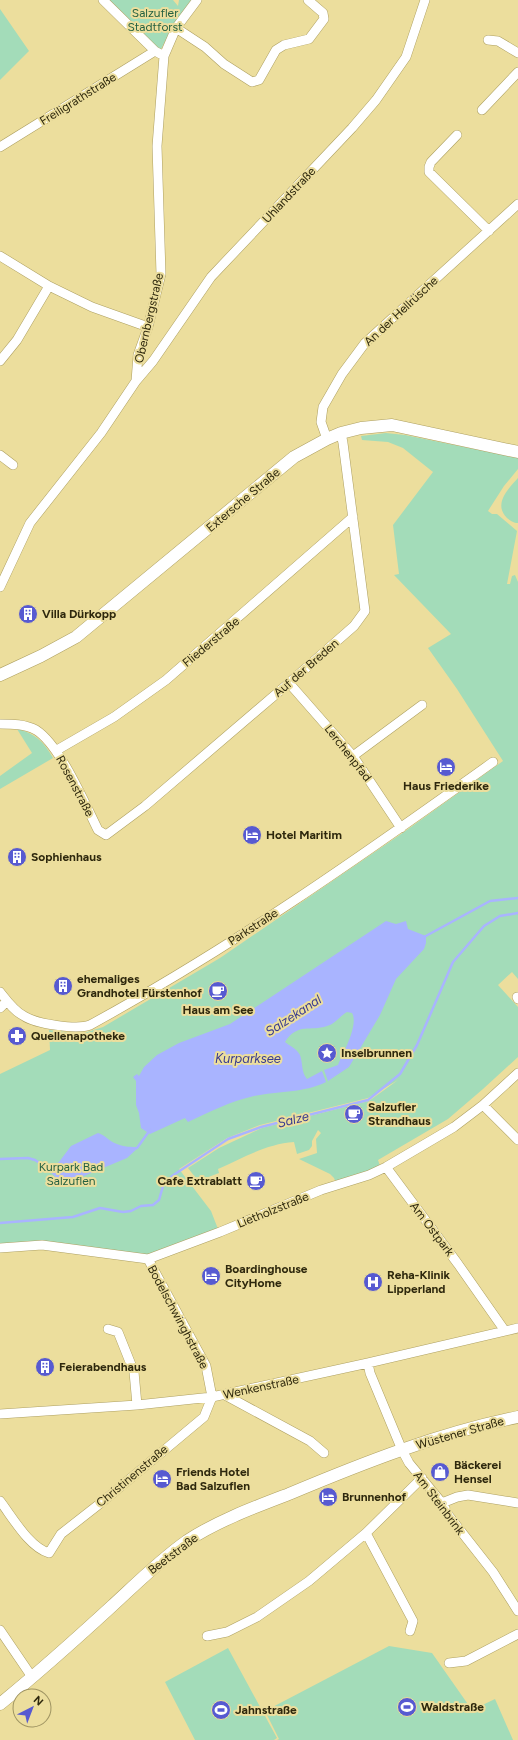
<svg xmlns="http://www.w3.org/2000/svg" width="518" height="1740" viewBox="0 0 518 1740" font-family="Figtree,sans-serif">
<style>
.green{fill:#a3dcb9}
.water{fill:#a9b4ff}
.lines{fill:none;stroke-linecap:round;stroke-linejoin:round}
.stream{stroke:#a9b4ff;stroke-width:2.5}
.street-casing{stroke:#aea061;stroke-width:10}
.secondary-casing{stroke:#aea061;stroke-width:13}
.street{stroke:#fff;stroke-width:9}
.secondary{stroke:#fff;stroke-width:12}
.labels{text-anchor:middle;stroke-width:4;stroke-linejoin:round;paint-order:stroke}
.park-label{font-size:12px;fill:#256141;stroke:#ecde9d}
.street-label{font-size:12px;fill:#2e280d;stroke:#ecde9d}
.poi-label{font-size:12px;font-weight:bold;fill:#2e280d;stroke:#ecde9d;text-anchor:start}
.water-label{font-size:13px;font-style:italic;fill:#383a8f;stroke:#ecde9d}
</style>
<rect width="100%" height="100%" fill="#ecde9d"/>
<path class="green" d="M 107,0 L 173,0 L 178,6 L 179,0 L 193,0 L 172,28 L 160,51 Z
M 0,9 L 29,51 L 0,80 Z
M 386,433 L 405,435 L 518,458 L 518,469 L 504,486 L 488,511 L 492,514 L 497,514 L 517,531 L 507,584 L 510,584 L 512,576 L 515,575 L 518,582 L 518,979 L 512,972 L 498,985 L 518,1007 L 518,1057 L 483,1089 L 448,1119 L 378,1160 L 380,1166 L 336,1183 L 334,1178 L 330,1174 L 299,1159 L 317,1153 L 316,1139 L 321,1133 L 318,1130 L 312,1141 L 312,1146 L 309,1150 L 297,1154 L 294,1142 C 266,1144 243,1158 218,1169 L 219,1173 L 198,1181 L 188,1168 L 219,1148 L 262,1128 L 369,1101 L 398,1080 L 368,1098 L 260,1125 L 227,1138 L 179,1169 L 211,1211 L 218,1229 L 152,1256 L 0,1245 L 0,1074 L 50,1050 L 49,1030 L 81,1034 L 103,1027 L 220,958 L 404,832 L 503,761 L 457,689 L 428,648 L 451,634 L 394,575 L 399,574 L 393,525 L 433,472 L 403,448 L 388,442 L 362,440 L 361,436 Z
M 518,478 L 518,523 C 513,523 511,521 507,518 C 493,504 508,489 518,478 Z
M 17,729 C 35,733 44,742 53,758 L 0,789 L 0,776 L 32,753 Z
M 389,1646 L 432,1653 L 472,1710 L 495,1699 L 513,1740 L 277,1740 L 279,1739 L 265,1711 Z
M 228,1648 L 277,1738 L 274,1740 L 195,1740 L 165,1682 Z"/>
<path class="water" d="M 386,921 L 396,924 L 406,921 L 408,929 L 426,936 L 426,943 L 424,949 L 396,979 L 380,1015 L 349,1067 L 328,1081 L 324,1070 L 338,1065 C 343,1053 359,1025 352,1013 L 347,1012 C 340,1016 335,1024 327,1026 C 310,1032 298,1022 285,1042 C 290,1046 297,1049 300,1055 C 303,1063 301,1072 307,1079 L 322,1071 L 326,1082 C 304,1093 278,1091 254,1096 C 231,1101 209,1112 188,1122 L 185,1118 L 150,1134 L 141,1128 L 139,1113 L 136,1105 L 136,1081 L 133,1077 L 137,1074 L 139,1076 L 144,1067 L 157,1055 L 179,1043 L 230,1024 Z
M 98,1133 C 105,1135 110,1142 117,1144 C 124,1147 131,1147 139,1147 L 127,1158 L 72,1181 L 65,1182 L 58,1179 L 48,1170 L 59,1162 L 71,1146 Z"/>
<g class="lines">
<path class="stream" d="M 424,937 L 490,901 L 518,898
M 137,1148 L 150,1130
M 0,1159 L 28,1158 L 35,1160 L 50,1170
M 0,1223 L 73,1217 L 100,1208 L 123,1212 L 131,1211 L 141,1206 L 153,1205 L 159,1200 L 163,1186 L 172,1176 L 228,1139 L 261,1127 L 368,1100 L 400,1074 L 417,1045 L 453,962 L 484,926 L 500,916 L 518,913"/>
<defs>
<path id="street" d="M 103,0 L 155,51
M 176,28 L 205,47 L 224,64 L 252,82 L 259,80 L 276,50 L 284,45 L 309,39 L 324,19 L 323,13 L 308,0
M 488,40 L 498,41 L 518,53
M 482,110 L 518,72
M 457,135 L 431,162 L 429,167 L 429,172 L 489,231
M 0,147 L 155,51 L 164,56
M 0,256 L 49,286 L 92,307 L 148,327
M 0,361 L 17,340 L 49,286
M 136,381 L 153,361 L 211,277 L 352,128 L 376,100 L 406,57 L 425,0
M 327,439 L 321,422 L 323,407 L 342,374 L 365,343 L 518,204
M 0,455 L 13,465
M 0,587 L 30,523 L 101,433 L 136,381 L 138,355 L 148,327 L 161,274 L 157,146 L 164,56 L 176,28 L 197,0
M 289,683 L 353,756 L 401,828
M 0,724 C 12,724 25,724 36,730 C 60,745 85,804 98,830 L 106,835 L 145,806 L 289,683 L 354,626 L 365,611 L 343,443 L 341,433
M 57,750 L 114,717 L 166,680 L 353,517
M 353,756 L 422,705
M 0,992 C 7,1001 14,1011 24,1016 C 36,1024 77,1030 90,1025 C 231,948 363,855 493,762
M 517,997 L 518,999
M 0,1008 L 7,1001
M 483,1105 L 518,1140
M 386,1167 L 458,1264 L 505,1331
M 0,1248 L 42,1245 L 148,1259 L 220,1232 L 321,1190 L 369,1175 L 386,1167 L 454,1127 L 483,1105 L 518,1073
M 108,1329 L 118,1332 L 134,1372 L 137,1405
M 368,1363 L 370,1373 L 402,1450 L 409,1463 L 442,1503 L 449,1516 L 493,1572 L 518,1611
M 225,1395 L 310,1441 L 324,1453
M 0,1414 L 137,1405 L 212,1397 L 368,1363 L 518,1328
M 0,1501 C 13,1518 29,1547 49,1553 L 61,1534 L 107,1498 L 204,1417 L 212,1397 L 206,1366 L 148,1259
M 442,1503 L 457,1497 L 468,1495 L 518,1503
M 366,1533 L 413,1621 L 410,1631
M 0,1630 L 32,1677
M 207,1636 L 227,1632 L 257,1617 L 309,1581 L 366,1533 L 422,1478
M 449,1663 L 466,1661 L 518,1634"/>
<path id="secondary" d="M 0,675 L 41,656 L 76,637 L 294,457 L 327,439 L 341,433 L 361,428 L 392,425 L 518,452
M 0,1704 C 38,1673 75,1640 112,1606 C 136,1584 160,1560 187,1541 C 217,1521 255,1507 289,1494 C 363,1463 439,1433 518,1417"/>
</defs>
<use href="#street" class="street-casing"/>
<use href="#secondary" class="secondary-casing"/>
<use href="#street" class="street"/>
<use href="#secondary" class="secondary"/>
</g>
<defs>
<symbol id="building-disc" viewBox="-11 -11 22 22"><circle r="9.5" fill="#575ad1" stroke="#ecde9d"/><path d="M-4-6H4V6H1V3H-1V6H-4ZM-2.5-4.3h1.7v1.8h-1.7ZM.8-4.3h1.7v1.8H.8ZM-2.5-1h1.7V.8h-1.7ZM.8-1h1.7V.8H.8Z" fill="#fff"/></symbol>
<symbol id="hotel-disc" viewBox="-11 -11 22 22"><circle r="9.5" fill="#575ad1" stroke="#ecde9d"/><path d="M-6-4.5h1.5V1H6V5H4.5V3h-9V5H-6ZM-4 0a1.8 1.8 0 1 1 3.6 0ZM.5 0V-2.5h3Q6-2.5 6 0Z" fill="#fff"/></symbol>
<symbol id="cafe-disc" viewBox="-11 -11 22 22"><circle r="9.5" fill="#575ad1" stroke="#ecde9d"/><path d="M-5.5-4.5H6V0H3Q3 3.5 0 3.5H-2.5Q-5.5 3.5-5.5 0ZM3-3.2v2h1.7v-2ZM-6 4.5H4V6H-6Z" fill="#fff"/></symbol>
<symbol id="pharmacy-disc" viewBox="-11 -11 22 22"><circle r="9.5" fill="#575ad1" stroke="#ecde9d"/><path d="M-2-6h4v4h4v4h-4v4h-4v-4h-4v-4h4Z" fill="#fff"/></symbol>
<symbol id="sight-disc" viewBox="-11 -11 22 22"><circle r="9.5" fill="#575ad1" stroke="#ecde9d"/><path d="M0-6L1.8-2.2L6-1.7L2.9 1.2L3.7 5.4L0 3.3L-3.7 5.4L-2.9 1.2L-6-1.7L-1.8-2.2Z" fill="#fff"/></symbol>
<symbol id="hospital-disc" viewBox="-11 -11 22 22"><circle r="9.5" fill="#575ad1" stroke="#ecde9d"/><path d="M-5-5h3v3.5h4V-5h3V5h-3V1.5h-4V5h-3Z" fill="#fff"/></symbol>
<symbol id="shop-disc" viewBox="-11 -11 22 22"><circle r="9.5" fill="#575ad1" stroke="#ecde9d"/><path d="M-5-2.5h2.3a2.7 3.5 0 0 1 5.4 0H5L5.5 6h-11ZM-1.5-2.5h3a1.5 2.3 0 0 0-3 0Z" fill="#fff"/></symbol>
<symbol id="stadium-disc" viewBox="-11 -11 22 22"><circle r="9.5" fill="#575ad1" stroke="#ecde9d"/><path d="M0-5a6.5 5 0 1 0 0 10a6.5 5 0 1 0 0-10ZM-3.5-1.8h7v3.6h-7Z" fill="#fff"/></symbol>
</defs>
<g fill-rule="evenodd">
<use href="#building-disc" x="17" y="603" width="22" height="22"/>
<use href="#hotel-disc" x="435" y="756" width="22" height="22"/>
<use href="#hotel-disc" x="241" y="824" width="22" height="22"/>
<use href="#building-disc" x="6" y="846" width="22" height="22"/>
<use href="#building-disc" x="52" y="975" width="22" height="22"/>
<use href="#cafe-disc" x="207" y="980" width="22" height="22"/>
<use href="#pharmacy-disc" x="6" y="1025" width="22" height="22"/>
<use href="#sight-disc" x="316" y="1042" width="22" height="22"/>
<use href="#cafe-disc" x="343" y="1103" width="22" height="22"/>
<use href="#cafe-disc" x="245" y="1170" width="22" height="22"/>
<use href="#hotel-disc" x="200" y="1265" width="22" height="22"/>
<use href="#hospital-disc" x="362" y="1271" width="22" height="22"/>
<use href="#building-disc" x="34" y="1356" width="22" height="22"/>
<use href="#shop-disc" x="429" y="1461" width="22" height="22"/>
<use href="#hotel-disc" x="151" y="1468" width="22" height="22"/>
<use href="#hotel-disc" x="317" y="1486" width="22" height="22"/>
<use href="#stadium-disc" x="396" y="1696" width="22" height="22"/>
<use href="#stadium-disc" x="210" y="1699" width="22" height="22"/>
</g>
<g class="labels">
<g class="park-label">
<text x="155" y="17">Salzufler<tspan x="155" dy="14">Stadtforst</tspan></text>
<text x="71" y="1171">Kurpark Bad<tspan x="71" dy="14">Salzuflen</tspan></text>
</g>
<g class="street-label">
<text transform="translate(78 99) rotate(-32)" y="4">Freiligrathstraße</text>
<text transform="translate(289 195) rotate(-47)" y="4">Uhlandstraße</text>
<text transform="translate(401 311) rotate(-43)" y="4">An der Hellrüsche</text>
<text transform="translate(149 318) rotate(-77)" y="4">Obernbergstraße</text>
<text transform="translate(243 500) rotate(-40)" y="4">Extersche Straße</text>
<text transform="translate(211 642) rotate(-40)" y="4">Fliederstraße</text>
<text transform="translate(306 668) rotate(-41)" y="4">Auf der Breden</text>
<text transform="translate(348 753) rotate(52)" y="4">Lerchenpfad</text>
<text transform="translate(75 786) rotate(62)" y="4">Rosenstraße</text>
<text transform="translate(253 927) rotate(-33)" y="4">Parkstraße</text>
<text transform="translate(273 1210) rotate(-22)" y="4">Lietholzstraße</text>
<text transform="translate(432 1229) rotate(53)" y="4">Am Ostpark</text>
<text transform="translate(178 1317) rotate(62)" y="4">Bodelschwinghstraße</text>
<text transform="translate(261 1387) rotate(-12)" y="4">Wenkenstraße</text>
<text transform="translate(460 1433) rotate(-16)" y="4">Wüstener Straße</text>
<text transform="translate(132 1476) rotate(-40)" y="4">Christinenstraße</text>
<text transform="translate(439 1503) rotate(53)" y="4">Am Steinbrink</text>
<text transform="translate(173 1554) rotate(-37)" y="4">Beetstraße</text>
</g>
<g class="poi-label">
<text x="42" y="618">Villa Dürkopp</text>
<text x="446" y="790" text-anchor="middle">Haus Friederike</text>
<text x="266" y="839">Hotel Maritim</text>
<text x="31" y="861">Sophienhaus</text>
<text x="77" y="983">ehemaliges<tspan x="77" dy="14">Grandhotel Fürstenhof</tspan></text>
<text x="218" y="1014" text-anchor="middle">Haus am See</text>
<text x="31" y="1040">Quellenapotheke</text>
<text x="341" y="1057">Inselbrunnen</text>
<text x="368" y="1111">Salzufler<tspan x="368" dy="14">Strandhaus</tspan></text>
<text x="242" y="1185" text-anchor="end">Cafe Extrablatt</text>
<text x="225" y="1273">Boardinghouse<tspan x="225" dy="14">CityHome</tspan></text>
<text x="387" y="1279">Reha-Klinik<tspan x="387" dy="14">Lipperland</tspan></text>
<text x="59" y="1371">Feierabendhaus</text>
<text x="454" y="1469">Bäckerei<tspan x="454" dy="14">Hensel</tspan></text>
<text x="176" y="1476">Friends Hotel<tspan x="176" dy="14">Bad Salzuflen</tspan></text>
<text x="342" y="1501">Brunnenhof</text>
<text x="421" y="1711">Waldstraße</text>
<text x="235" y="1714">Jahnstraße</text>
</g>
<g class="water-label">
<text transform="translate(293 1015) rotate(-33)" y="5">Salzekanal</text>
<text x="248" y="1063">Kurparksee</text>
<text transform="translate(293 1119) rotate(-14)" y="5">Salze</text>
</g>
</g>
<g transform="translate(32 1708) rotate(42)"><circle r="19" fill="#ecde9d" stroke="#a09563"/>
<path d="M0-3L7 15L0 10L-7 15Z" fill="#575ad1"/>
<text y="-6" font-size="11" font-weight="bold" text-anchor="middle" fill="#2e280d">N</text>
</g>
</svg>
